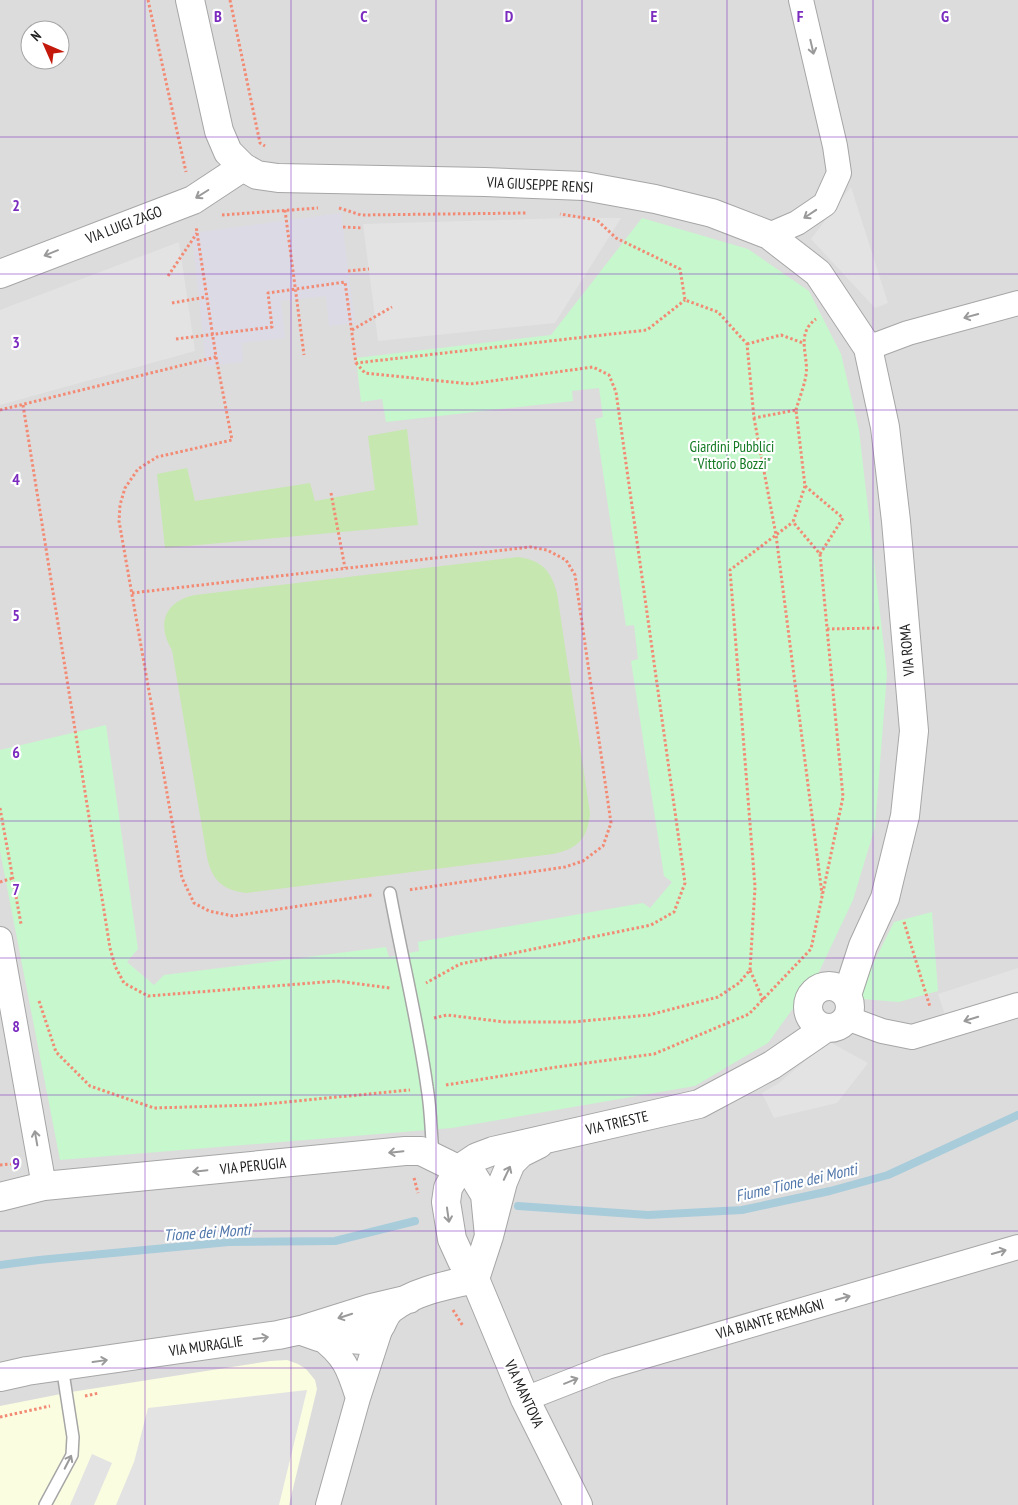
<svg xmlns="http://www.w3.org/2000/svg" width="1018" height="1505" viewBox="0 0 1018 1505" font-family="'PT Sans Narrow',sans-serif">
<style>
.residential{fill:#dddcdc;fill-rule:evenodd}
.education{fill:#fbfde1}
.grass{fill:#c6e7af}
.park{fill:#c6f7cd}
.parking{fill:#e3e3e3}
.plaza{fill:#dbdae5}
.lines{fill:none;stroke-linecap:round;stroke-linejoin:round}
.stream{stroke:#a9ccdb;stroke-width:8}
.service-casing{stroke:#a6a6a6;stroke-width:14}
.minor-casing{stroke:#a6a6a6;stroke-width:26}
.tertiary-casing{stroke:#a6a6a6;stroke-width:30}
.path{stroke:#f28a74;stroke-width:3;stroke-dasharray:2.5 2.5;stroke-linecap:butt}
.service{stroke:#fff;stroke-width:11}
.minor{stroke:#fff;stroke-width:24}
.tertiary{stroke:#fff;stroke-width:28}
.oneway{stroke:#9a9a9a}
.grid{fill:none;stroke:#7b2cbf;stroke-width:1;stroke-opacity:0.55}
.labels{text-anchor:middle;stroke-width:4.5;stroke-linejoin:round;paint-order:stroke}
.street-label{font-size:15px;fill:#1f1f1f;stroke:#fff}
.park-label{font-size:15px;fill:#127922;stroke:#fff}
.water-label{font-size:16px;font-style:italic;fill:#5076aa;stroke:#fff}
.grid-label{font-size:16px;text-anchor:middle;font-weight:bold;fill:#7b2cbf;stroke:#fff;stroke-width:4.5;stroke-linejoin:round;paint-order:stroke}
</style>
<rect width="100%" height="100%" fill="#efede6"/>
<path class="residential" d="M 0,0 L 1018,0 L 1018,1505 L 0,1505 ZM 30,30 L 60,30 L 60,60 L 30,60 Z"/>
<path class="education" d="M 287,1360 L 298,1364 L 306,1369 L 315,1380 L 317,1389 L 289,1505 L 0,1505 L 0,1406 L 71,1392 L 270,1361 Z"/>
<path class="grass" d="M 407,429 L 418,525 L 165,548 L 157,474 L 187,468 L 195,501 L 310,483 L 315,501 L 375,490 L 368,436 Z
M 518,557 C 541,560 551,570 557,593 L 590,813 C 588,838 578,849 553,854 L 246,893 C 222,890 212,880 207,857 L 172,650 C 156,624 165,601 195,595 Z"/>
<path class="park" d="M 642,218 L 748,249 L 809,291 L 841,354 L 859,430 L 887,674 L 875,827 L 853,900 L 818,974 L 768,1043 L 695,1086 L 452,1128 L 60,1160 L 0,851 L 0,750 L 106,725 L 138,949 L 127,962 L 154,985 L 164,975 L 386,947 L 389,957 L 419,951 L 418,942 L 643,903 L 650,908 L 672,882 L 664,876 L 631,661 L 638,659 L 634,625 L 626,626 L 595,419 L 603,417 L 599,388 L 572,391 L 573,401 L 386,422 L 382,399 L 361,402 L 356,358 L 551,335 Z
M 932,912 L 938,991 L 899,1002 L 862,999 L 860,990 L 894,922 Z"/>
<path class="parking" d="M 851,187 L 888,303 L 875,308 L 811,239 Z
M 566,218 L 621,218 L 555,323 L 378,341 L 363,224 Z
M 179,242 L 195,351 L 0,405 L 0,310 Z
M 1018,968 L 1018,991 L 945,1015 L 938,994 Z
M 826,1040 L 868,1063 L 837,1103 L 774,1118 L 762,1093 L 779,1083 L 812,1055 Z
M 307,1390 L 279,1505 L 116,1505 L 134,1462 L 148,1408 Z
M 92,1454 L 112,1463 L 94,1505 L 70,1505 Z"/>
<path class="plaza" d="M 341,213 L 355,323 L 329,326 L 326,296 L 281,301 L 285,338 L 242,343 L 243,362 L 206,366 L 192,233 Z"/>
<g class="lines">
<path class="stream" d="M 518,1206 L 648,1215 L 742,1210 L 830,1191 L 888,1175 L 1018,1115
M 0,1265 L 39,1260 L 229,1242 L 335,1241 L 415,1221"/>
<defs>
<path id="service" d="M 390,893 C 402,958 418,1022 427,1087 C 431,1110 431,1133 433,1155
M 45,1505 L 72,1455 L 73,1437 L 62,1366"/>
<path id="minor" d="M 769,235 L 797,223 L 825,204 L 839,173 L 835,146 L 801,0
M 868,348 L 908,333 L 1018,303
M 0,939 L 44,1186
M 847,1018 L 882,1031 L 912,1037 L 1018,1005
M 319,1337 C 345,1356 349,1370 358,1398
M 525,1399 L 607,1367 L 1018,1247
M 328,1505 L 358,1398 L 382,1324"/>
<path id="tertiary" d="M 190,0 L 219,131 L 228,152 L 243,167 L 257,175 L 278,178 L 485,182 L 584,186 L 655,199 L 712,213 L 769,235 L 818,273 L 868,348 L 885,427 L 896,521 L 914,731 L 905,816 L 890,877 L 885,898 L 863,946 L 847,995
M 0,274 L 193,200 L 243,167
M808 1007a21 21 0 1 1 42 0a21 21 0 1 1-42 0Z
M 0,1197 L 44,1186 L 405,1151 L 421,1151 L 474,1177 L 485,1195 L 489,1236
M 475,1279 L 489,1236 L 503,1182 L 511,1163 L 521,1153 L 539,1144
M 302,1331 L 319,1337 L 363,1340 C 370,1337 377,1333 381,1325 C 384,1319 385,1314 391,1309 C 414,1291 447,1285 475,1279
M 0,1377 L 27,1371 L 278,1335 L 301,1330 L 371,1308 L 409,1299
M 578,1505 L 525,1399 L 475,1279 L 462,1261 L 452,1239 L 446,1202 L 448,1188 L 459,1169 L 477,1157 L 493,1151 L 699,1104 L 772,1065 L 826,1028"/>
</defs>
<use href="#service" class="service-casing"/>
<use href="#minor" class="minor-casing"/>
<use href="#tertiary" class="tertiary-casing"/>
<path class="path" d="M 148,0 L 186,172
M 230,0 L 260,143 L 265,146
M 339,208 L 361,215 L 527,213
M 285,210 L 304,355
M 222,215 L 318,208
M 343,227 L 363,228
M 348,271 L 369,269
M 168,276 L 197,233
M 172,303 L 206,297
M 352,330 L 392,307
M 176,339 L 272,327 L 268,293 L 345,282 L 356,363 L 647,330 L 685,300
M 747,344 L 781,335 L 803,343
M 216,357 L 232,440 L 157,457 L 138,469 L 125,488 L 120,505 L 119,521 L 182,878 L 194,903 L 209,911 L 233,916 L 372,895
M 356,363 L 365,373 L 470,384 L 593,367 L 609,375 L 616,392 L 685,883 L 674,912 L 651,925 L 460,964 L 426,983
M 23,405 L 110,948 L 115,966 L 124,983 L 148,996 L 337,981 L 390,988
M 0,410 L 216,357 L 196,226
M 796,410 C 799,399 804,387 806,375 C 809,356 795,334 816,319
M 754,418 L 776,535 L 822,894
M 805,486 L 843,518 L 820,554
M 331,493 L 345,568
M 132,593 L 530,547 L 547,550 L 566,560 L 575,575 L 611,823 L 603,846 L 583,861 L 565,867 L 408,890
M 827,629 L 879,628
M 0,808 L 21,924
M 0,882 L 13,878
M 904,922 L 930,1007
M 750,970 L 755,887 L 730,570 L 793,522
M 39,1001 L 56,1052 L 90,1086 L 154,1108 L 255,1105 L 410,1090
M 434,1018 L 447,1015 L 505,1022 L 572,1022 L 649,1015 L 718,997 L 739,983 L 750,970 L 763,1000
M 446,1085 L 557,1067 L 654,1054 L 749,1014 L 811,949 L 843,797 L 820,554 L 793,522 L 805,486 L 796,410 L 754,418 L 747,344 L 718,312 L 685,300 L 680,269 L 616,238 L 597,220 L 560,214
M 0,1165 L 11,1164
M 414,1178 L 418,1193
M 453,1310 L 463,1326
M 85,1396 L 99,1393
M 0,1417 L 50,1406"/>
<use href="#service" class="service"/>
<use href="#minor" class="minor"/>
<use href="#tertiary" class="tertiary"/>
</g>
<defs><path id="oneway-shaft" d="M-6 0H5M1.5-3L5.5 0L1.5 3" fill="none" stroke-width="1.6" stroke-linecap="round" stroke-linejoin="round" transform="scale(1.25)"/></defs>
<g class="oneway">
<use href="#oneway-shaft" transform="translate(812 47) rotate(77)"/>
<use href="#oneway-shaft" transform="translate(202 194) rotate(148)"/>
<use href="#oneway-shaft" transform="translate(810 214) rotate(146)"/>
<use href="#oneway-shaft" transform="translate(51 253) rotate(158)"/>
<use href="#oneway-shaft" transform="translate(971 316) rotate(165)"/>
<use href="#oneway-shaft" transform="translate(971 1019) rotate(163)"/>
<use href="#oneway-shaft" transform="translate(36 1138) rotate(-100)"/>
<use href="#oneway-shaft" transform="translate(396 1152) rotate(174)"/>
<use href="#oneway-shaft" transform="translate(200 1171) rotate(174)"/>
<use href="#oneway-shaft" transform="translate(507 1173) rotate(-65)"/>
<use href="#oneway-shaft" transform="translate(448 1215) rotate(82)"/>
<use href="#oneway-shaft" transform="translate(999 1252) rotate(-16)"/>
<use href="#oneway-shaft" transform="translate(843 1298) rotate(-16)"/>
<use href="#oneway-shaft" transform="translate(345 1316) rotate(162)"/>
<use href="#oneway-shaft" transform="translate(261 1338) rotate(-8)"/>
<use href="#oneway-shaft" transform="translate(100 1361) rotate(-8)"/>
<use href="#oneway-shaft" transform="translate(571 1381) rotate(-22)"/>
<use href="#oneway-shaft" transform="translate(68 1462) rotate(-63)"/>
</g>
<path class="grid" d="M 145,0 L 145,1505M 291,0 L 291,1505M 436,0 L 436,1505M 582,0 L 582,1505M 727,0 L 727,1505M 873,0 L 873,1505M 0,137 L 1018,137M 0,274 L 1018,274M 0,410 L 1018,410M 0,547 L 1018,547M 0,684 L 1018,684M 0,821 L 1018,821M 0,958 L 1018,958M 0,1095 L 1018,1095M 0,1231 L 1018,1231M 0,1368 L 1018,1368"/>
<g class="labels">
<g class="street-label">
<text transform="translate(540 185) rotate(3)" y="5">VIA GIUSEPPE RENSI</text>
<text transform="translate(124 225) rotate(-21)" y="5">VIA LUIGI ZAGO</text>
<text transform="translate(907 650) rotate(-95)" y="5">VIA ROMA</text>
<text transform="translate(617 1123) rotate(-13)" y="5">VIA TRIESTE</text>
<text transform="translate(253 1166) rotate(-6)" y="5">VIA PERUGIA</text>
<text transform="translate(770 1319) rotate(-16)" y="5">VIA BIANTE REMAGNI</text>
<text transform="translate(206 1346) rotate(-8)" y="5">VIA MURAGLIE</text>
<text transform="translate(524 1394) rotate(65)" y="5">VIA MANTOVA</text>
</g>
<g class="park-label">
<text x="732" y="452">Giardini Pubblici<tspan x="732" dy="17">"Vittorio Bozzi"</tspan></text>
</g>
<g class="water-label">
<text transform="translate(796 1182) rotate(-13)" y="6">Fiume Tione dei Monti</text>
<text transform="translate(207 1232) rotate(-4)" y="6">Tione dei Monti</text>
</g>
</g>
<g class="grid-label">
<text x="218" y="22">B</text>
<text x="364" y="22">C</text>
<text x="509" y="22">D</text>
<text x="654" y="22">E</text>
<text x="800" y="22">F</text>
<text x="945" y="22">G</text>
<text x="16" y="211">2</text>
<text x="16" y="348">3</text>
<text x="16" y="485">4</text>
<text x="16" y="621">5</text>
<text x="16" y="758">6</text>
<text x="16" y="895">7</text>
<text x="16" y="1032">8</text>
<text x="16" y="1169">9</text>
</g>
<g transform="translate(45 45) rotate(315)"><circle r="24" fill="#ffffff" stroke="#a5a5a5"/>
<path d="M0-4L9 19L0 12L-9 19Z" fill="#c4180b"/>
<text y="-8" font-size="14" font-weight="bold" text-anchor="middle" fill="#1f1f1f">N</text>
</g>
</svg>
